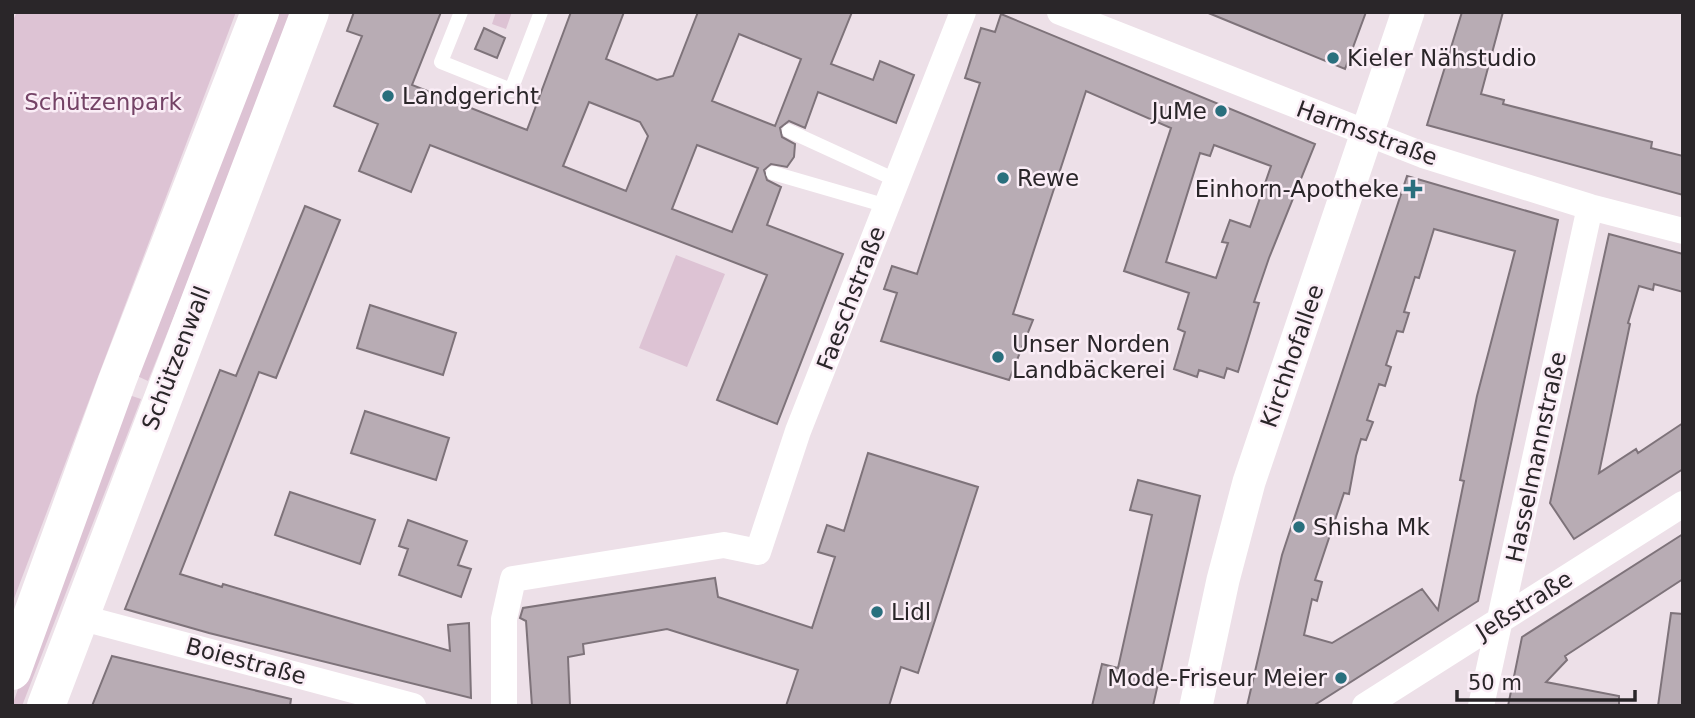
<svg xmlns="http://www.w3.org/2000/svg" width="1695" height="718" viewBox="0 0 1695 718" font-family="'DejaVu Sans',sans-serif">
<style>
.green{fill:#ddc3d4}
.building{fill:#b8acb4;stroke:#7e737a;stroke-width:2;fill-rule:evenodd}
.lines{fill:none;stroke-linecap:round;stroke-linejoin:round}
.service{stroke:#fff;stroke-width:14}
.minor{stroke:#fff;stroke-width:26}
.tertiary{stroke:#fff;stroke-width:33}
.secondary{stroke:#fff;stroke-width:38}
.poi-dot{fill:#296f7d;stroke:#faedf6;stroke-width:2.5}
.labels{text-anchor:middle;stroke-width:5;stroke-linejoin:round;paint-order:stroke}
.poi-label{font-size:23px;fill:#2a2629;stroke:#faedf6;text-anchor:start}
.park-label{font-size:23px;fill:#744366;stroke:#faedf6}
.street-label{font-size:23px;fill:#2a2629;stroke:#faedf6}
</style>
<rect width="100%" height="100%" fill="#ede0e8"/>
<path class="green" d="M 17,12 L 236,12 L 12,604 L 12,22 Z
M 280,12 L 290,12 L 256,112 L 148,381 L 137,376 Z
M 496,12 L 512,12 L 506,29 L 492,24 Z
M 676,255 L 725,274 L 687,367 L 639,348 Z
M 129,395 L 141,399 L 22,706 L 12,706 L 53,589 Z"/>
<path class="building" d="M 354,12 L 441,12 L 412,85 L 527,130 L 571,12 L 624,12 L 606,59 L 657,80 L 673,76 L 698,12 L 852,12 L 831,64 L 873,80 L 880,61 L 914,75 L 896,123 L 818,92 L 805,128 L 789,121 L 780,128 L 782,137 L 795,144 L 794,157 L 787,167 L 771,164 L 764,170 L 767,180 L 781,187 L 767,225 L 843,254 L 777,424 L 717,400 L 767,275 L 430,145 L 411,192 L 359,171 L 378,124 L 334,106 L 362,36 L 347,31 ZM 739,34 L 801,59 L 775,126 L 712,101 ZM 589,102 L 640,122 L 648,136 L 626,191 L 563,166 ZM 697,145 L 758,168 L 732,232 L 672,209 Z
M 1206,12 L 1366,12 L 1345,69 Z
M 1462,12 L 1503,12 L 1481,94 L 1504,100 L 1503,104 L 1652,142 L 1651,148 L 1683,156 L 1683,195 L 1427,125 Z
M 1001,14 L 1315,144 L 1269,258 L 1254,302 L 1259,303 L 1238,372 L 1227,368 L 1224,378 L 1199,370 L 1197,377 L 1174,369 L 1185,332 L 1178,329 L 1189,293 L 1124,271 L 1171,128 L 1086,91 L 1013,314 L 1033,320 L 1009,380 L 881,341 L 897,293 L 884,289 L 892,266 L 917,274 L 980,83 L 965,78 L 981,28 L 995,32 ZM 1214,145 L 1271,166 L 1250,227 L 1230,220 L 1222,242 L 1228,243 L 1216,278 L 1166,262 L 1200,153 L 1210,156 Z
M 484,28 L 505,38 L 497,58 L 475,49 Z
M 1407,176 L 1558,220 L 1478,601 L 1313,706 L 1247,706 L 1282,555 ZM 1434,229 L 1515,251 L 1477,396 L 1460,480 L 1464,481 L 1438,610 L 1422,589 L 1332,643 L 1304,635 L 1312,599 L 1317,601 L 1322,582 L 1315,580 L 1344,493 L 1349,494 L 1356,456 L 1361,439 L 1366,440 L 1373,422 L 1367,420 L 1379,384 L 1385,386 L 1391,367 L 1386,365 L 1397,331 L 1403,332 L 1409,313 L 1404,312 L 1415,277 L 1419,278 Z
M 305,206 L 340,220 L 276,378 L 259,372 L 180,574 L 222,587 L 223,584 L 450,651 L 448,625 L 469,623 L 471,698 L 209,633 L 125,609 L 220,370 L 236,376 Z
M 1609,234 L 1683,254 L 1683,292 L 1654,284 L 1653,290 L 1639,286 L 1628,323 L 1630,324 L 1599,473 L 1636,449 L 1638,453 L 1683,423 L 1683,469 L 1574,539 L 1550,503 Z
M 370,305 L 456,333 L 443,375 L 357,348 Z
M 365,411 L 449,438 L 436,480 L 351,453 Z
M 868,453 L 978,487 L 918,673 L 901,667 L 889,706 L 786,706 L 798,670 L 667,629 L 583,644 L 584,654 L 568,657 L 570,706 L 532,706 L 526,621 L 520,618 L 523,608 L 715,578 L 718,597 L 812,628 L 835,557 L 818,552 L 827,525 L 844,531 Z
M 1138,480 L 1200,496 L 1153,706 L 1092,706 L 1102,664 L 1118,668 L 1152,515 L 1130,510 Z
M 290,492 L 375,520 L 360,564 L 275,535 Z
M 408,520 L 467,541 L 458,565 L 471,569 L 461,597 L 399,575 L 408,549 L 399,546 Z
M 1683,534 L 1683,579 L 1565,656 L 1567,660 L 1546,682 L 1619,696 L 1619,706 L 1508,706 L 1522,637 Z
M 1671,613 L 1683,614 L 1683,706 L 1658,706 Z
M 112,656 L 291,699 L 290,706 L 92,706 Z"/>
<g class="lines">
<path class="service" d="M 461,12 L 441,62 L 511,90 L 541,12
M 789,131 L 898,181
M 773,173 L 887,206"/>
<path class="minor" d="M 1060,12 L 1423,155 L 1590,207 L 1683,231
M 79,617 L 413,706
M 504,706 L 504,619 L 513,579 L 724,545 L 758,552 L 798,431 L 963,12
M 1365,706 L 1683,504
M 1481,706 L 1590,207"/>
<path class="tertiary" d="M 1196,706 L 1223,580 L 1249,482 L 1408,12"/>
<path class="secondary" d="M 12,671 L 117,381 L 260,12
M 46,706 L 310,12"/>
</g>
<g class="poi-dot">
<circle cx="1333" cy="58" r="7"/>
<circle cx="388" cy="96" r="7"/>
<circle cx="1221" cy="111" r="7"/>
<circle cx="1003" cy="178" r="7"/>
<path d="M1409.5 178.5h7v7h7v7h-7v7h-7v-7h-7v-7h7z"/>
<circle cx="998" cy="357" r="7"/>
<circle cx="1299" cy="527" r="7"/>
<circle cx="877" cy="612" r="7"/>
<circle cx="1341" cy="678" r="7"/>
</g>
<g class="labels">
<g class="poi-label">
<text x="1347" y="66">Kieler Nähstudio</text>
<text x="402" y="104">Landgericht</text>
<text x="1207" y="119" text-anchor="end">JuMe</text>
<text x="1017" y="186">Rewe</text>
<text x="1399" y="197" text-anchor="end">Einhorn-Apotheke</text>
<text x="1012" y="352">Unser Norden<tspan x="1012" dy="26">Landbäckerei</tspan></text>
<text x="1313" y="535">Shisha Mk</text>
<text x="891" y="620">Lidl</text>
<text x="1327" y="686" text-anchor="end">Mode-Friseur Meier</text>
</g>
<g class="park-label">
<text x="103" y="110">Schützenpark</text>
</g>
<g class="street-label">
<text transform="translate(1367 133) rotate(20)" y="8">Harmsstraße</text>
<text transform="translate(851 298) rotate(-69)" y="8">Faeschstraße</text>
<text transform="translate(1292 356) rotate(-71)" y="8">Kirchhofallee</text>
<text transform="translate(176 358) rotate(-69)" y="8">Schützenwall</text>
<text transform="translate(1536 457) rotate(-78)" y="8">Hasselmannstraße</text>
<text transform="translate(1524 605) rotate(-32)" y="8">Jeßstraße</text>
<text transform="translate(246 661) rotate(15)" y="8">Boiestraße</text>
</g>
</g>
<rect width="1695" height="718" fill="none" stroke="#2a2629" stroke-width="28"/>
<path d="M1457 690v10h178v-10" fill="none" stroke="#2a2629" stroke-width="3.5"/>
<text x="1468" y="690" font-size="21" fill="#2a2629" stroke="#faedf6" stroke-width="5" paint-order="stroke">50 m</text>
</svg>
